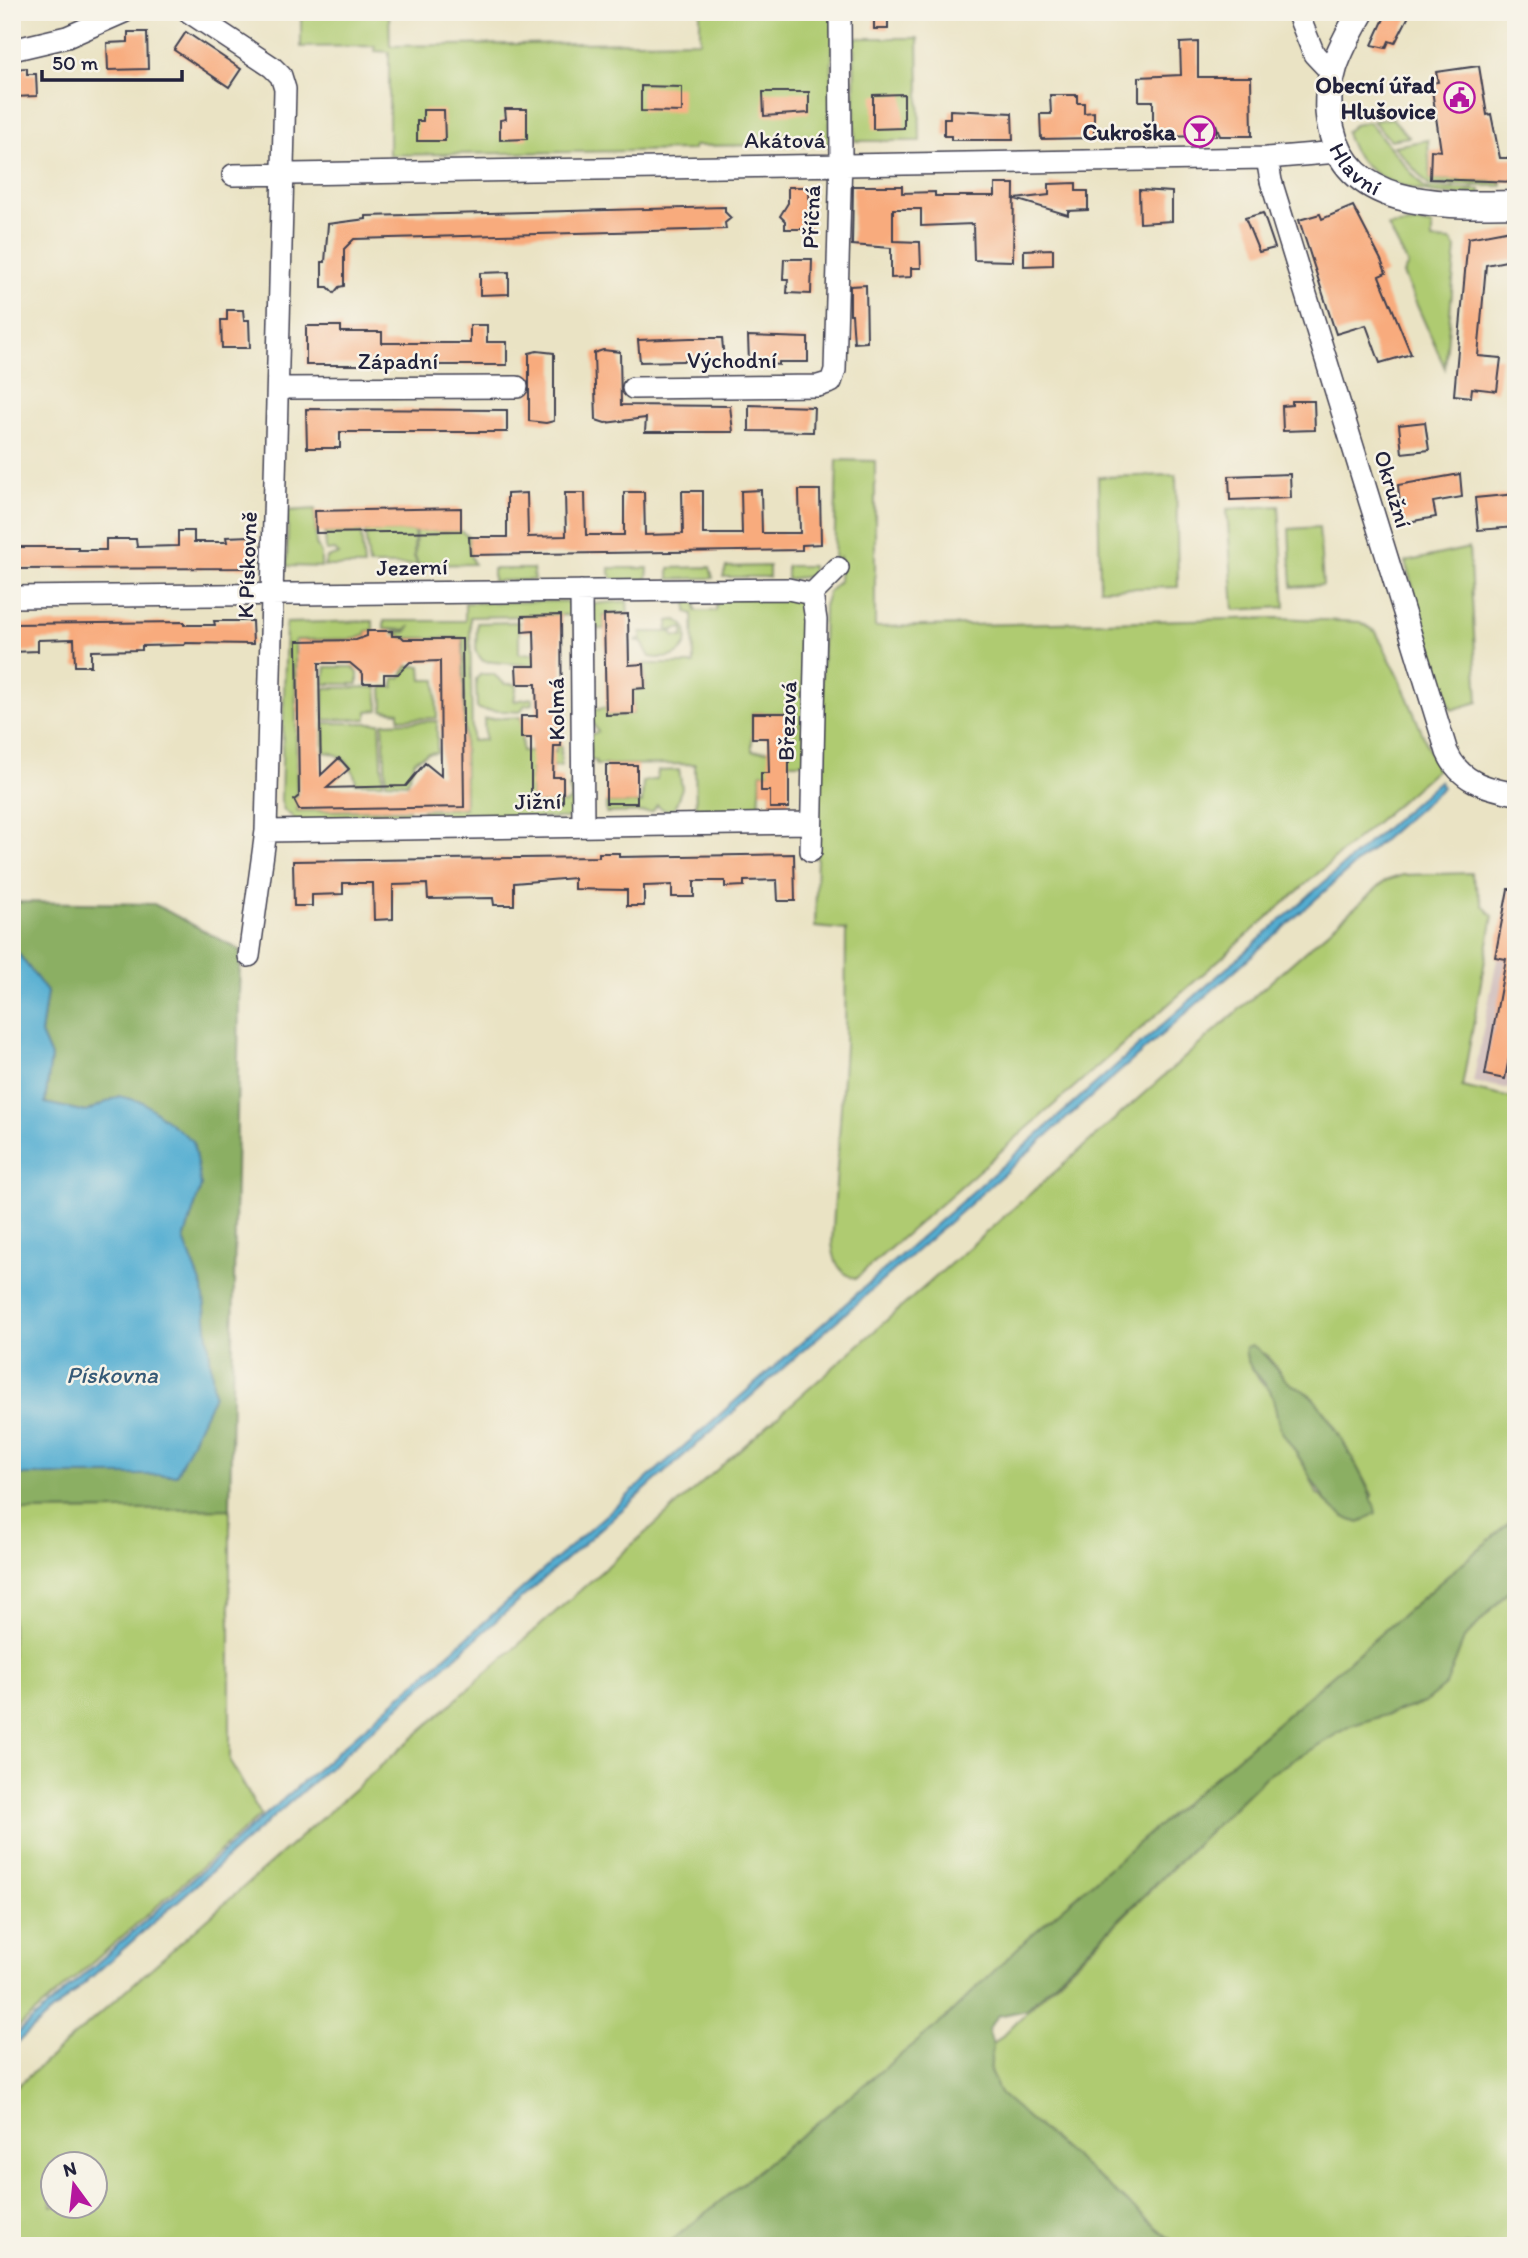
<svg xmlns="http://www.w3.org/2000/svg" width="1528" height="2258" viewBox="0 0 1528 2258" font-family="Itim,sans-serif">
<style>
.industrial{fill:#d1bfbd}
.green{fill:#afcb71;stroke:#687656;stroke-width:2;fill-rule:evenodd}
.forest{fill:#8baf63;stroke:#56684f;stroke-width:2}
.water{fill:#54aed2;stroke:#3b6886;stroke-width:2}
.building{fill:#f8ab7d;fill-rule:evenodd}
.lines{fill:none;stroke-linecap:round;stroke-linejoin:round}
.minor-casing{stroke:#403f50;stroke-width:24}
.tertiary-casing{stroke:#403f50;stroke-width:29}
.minor{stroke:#fff;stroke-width:21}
.tertiary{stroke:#fff;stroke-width:26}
.labels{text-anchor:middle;stroke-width:5;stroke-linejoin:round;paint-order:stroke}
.poi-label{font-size:23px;font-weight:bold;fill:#22223b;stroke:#f7f3e8;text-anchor:end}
.street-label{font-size:23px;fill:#22223b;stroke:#f7f3e8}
.water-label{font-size:24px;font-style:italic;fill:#365a77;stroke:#f7f3e8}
</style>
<rect width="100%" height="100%" fill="#f7f3e8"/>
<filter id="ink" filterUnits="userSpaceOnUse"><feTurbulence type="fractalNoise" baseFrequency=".0143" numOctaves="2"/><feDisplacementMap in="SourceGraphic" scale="14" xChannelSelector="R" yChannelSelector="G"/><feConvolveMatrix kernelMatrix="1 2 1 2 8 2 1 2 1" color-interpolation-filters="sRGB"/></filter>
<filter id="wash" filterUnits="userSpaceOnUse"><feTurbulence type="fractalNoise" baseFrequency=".00686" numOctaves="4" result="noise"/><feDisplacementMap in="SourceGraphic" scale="28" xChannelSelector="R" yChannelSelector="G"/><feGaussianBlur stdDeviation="1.57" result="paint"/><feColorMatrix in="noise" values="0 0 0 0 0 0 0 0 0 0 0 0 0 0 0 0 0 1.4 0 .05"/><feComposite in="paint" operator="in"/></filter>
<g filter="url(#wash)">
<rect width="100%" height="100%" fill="#eae3c4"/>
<path class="industrial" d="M 1516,862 L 1516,1090 L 1473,1082 Z"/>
<path class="green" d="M 301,12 L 389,12 L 390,46 L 700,41 L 700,12 L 834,12 L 829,144 L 694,146 L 693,150 L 389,155 L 389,52 L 375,51 L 375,46 L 301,47 Z
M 854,38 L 918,38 L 920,141 L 855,141 Z
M 1392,118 L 1409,137 L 1390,140 L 1373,121 Z
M 1369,122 L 1424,188 L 1480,190 L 1480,196 C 1430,195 1360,189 1346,132 L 1354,125 Z
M 1428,140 L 1430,179 L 1502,182 L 1502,186 L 1428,185 L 1394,146 Z
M 1418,223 L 1432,225 L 1432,240 L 1451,241 L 1456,248 L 1445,368 L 1403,274 L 1408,265 L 1388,226 Z
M 837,460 L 875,461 L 875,627 L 1281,618 L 1360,622 L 1376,632 L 1399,677 L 1437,769 L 855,1279 C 838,1272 834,1261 832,1243 L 845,1046 L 846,930 L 815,927 L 824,606 L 829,591 L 839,581 L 840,557 L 834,562 Z
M 1176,475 L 1178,587 L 1100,589 L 1098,477 Z
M 1279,506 L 1285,607 L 1234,610 L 1227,509 Z
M 315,509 L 316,544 L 321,554 L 321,567 L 287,566 L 288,511 Z
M 1319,527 L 1323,585 L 1292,587 L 1289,529 Z
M 414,531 L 414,556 L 417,565 L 369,565 L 365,532 Z
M 416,531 L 461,531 L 469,537 L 470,555 L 474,564 L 418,565 L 415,555 Z
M 361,532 L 364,566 L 324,566 L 327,558 L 339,554 L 335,550 L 326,551 L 325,533 Z
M 1469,548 L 1478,702 L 1451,710 L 1405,562 Z
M 769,566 L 769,577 L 723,577 L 726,567 Z
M 787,566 L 812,566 L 812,576 L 787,579 Z
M 710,567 L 713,578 L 669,579 L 669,568 Z
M 609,568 L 648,568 L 647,579 L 612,580 Z
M 493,569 L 533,569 L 534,580 L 493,581 Z
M 716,598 L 799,598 L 807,606 L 806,763 L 770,763 L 770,773 L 761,773 L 759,811 L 696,811 L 695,764 L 596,765 L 596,761 L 590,760 L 589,735 L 598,732 L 591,720 L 591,705 L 597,710 L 606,707 L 607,715 L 633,714 L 633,689 L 645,688 L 644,664 L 694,664 L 693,614 L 687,612 L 687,600 L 696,600 L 696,611 L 716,611 ZM 752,713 L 788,713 L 789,725 L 797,725 L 789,728 L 789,750 L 752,751 Z
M 565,601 L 571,605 L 575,615 L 470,617 L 472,741 L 485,740 L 484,719 L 521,717 L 522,751 L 556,752 L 556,746 L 561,746 L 561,766 L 531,767 L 531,803 L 567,803 L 572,798 L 569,787 L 577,787 L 574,814 L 567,818 L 477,818 L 473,814 L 463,819 L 423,819 L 422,810 L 465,808 L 463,638 L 404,638 L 393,632 L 406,632 L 411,626 L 405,630 L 384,629 L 384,621 L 465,621 L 465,603 Z
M 627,601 L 628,614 L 604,615 L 604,629 L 588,629 L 593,604 Z
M 677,620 L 685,626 C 693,652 673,661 650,657 L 641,641 L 635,641 L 641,638 L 641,632 L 673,632 L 673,636 L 683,637 L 683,628 L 667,631 L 669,621 Z
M 373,621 L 373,630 L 366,631 L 366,635 L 355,639 L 295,640 L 297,811 L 409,810 L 409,819 L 406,822 C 382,811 322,822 293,824 L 293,817 L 284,810 L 281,801 L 286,623 Z
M 519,622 L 519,654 L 535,653 L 535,666 L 483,661 L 476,652 L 477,623 Z
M 408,666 L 421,666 L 422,680 L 436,680 L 437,718 L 399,719 L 399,712 L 383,710 L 382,687 L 394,687 L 394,678 L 400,678 Z
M 326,667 L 353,667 L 358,673 L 358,684 L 324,684 Z
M 481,674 L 493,674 L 505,684 L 517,684 L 514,701 L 533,698 L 533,704 L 525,705 L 520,712 L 482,710 L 477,708 L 476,679 Z
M 377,687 L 379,710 L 367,711 L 367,719 L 324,720 L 324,688 Z
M 437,721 L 437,752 L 428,753 L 415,760 L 407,783 L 386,782 L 383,723 Z
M 324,723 L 380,723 L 383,783 L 356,783 C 354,766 342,753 324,752 Z
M 679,770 L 682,788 L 674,809 L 664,810 L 657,805 L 652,812 L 606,813 L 606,803 L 642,803 L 643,782 L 657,779 L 658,771 Z
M 1471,873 L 1483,906 L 1493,916 L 1462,1087 L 1516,1099 L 1516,1517 L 1028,1938 L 945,2019 L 665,2246 L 12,2246 L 12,2091 L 1385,881 L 1403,875 ZM 1245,1353 L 1266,1354 L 1287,1382 L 1310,1395 L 1330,1418 L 1373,1496 L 1332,1506 L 1317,1494 L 1308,1472 L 1281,1429 L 1271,1391 L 1259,1380 ZM 52,2164 L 94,2164 L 94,2206 L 52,2206 Z
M 230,1509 L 230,1761 L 261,1815 L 12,2033 L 12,1511 Z
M 1516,1583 L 1516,2246 L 1178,2246 L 1001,2095 L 990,2072 L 993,2045 L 1265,1777 L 1350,1726 L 1424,1703 L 1446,1685 L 1464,1639 Z"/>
<path class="forest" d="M 12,902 L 154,904 L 240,950 L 230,1509 L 12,1511 L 12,1475 L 176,1475 L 203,1288 L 184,1240 L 201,1186 L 119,1096 L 86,1112 L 45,1103 L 51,1057 L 41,1034 L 47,992 L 12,945 Z
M 1252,1345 C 1267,1354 1273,1367 1285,1379 C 1292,1387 1304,1389 1312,1397 C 1330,1415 1372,1489 1376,1513 L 1359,1523 C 1326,1514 1317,1487 1302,1462 C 1296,1451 1287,1441 1281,1430 C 1276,1419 1276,1405 1271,1393 C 1265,1379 1242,1366 1246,1347 Z
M 1516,1517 L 1516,1583 L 1464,1639 L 1446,1685 L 1424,1703 L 1350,1726 L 1265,1777 L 1026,2010 L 998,2016 L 988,2029 L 993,2045 L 990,2072 L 1001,2095 L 1178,2246 L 665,2246 L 945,2019 L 1028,1938 Z"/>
<path class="water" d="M 1439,781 L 1443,787 L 12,2047 L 12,2038 Z
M 12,945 L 47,992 L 41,1034 L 51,1057 L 45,1103 L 86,1112 L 119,1096 L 143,1102 L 193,1141 L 201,1186 L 184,1240 L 203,1288 L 214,1395 L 176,1475 L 12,1475 Z"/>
<g id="blocks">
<path class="building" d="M 874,12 L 888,12 L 888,29 L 874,29 Z
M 1387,12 L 1411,12 L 1395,43 L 1389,41 L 1386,48 L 1372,45 Z
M 128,32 L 147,32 L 148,69 L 108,70 L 107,43 L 128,42 Z
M 186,32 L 241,69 L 229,87 L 174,50 Z
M 1198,42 L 1198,77 L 1251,77 L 1252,136 L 1220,136 L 1216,124 L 1216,136 L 1153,137 L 1153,101 L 1139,101 L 1139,77 L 1181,75 L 1180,43 Z
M 1479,66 L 1487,115 L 1491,114 L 1500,158 L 1516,158 L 1516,182 L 1430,179 L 1431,150 L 1441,151 L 1431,83 L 1438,82 L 1436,72 Z
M 27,68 L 27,74 L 36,74 L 37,96 L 13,97 L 12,69 Z
M 641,86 L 682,87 L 682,112 L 641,111 Z
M 763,92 L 809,92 L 809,113 L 764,116 Z
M 904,94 L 904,128 L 873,129 L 873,95 Z
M 1050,95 L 1077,95 L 1077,103 L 1084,103 L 1084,113 L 1094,112 L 1094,138 L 1041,139 L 1040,114 L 1051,114 Z
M 505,109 L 527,109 L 527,139 L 500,140 L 500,120 L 506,119 Z
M 423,110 L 444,110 L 445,141 L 417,141 L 417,121 L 423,121 Z
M 950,110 L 1012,113 L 1013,140 L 951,140 L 951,136 L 944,136 L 944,118 L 950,118 Z
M 1076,183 L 1076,191 L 1088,191 L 1088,210 L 1068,211 L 1068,215 L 1015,199 L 1049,195 L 1049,184 Z
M 995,184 L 1014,184 L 1013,261 L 974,260 L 973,224 L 921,226 L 921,209 L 893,209 L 893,241 L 920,242 L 921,268 L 911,268 L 911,277 L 891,278 L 891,248 L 852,245 L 853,186 L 902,186 L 902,193 L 935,192 L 935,196 L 995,196 Z
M 788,187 L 809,187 L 810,229 L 785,229 L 785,221 L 780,216 L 788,203 Z
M 1139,190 L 1172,192 L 1172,221 L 1140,223 Z
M 1353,206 L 1381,260 L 1386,273 L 1379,276 L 1411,354 L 1380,363 L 1366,325 L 1336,334 L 1299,220 L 1320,214 L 1322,219 Z
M 725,207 L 725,212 L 731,218 L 725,223 L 726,229 L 354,239 L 344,249 L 344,286 L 339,287 L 334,293 L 328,287 L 322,287 L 322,262 L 325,262 L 328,224 L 366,219 L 366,216 Z
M 1263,213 L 1275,248 L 1259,252 L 1245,218 Z
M 1516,229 L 1516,259 L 1486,265 L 1478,356 L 1501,358 L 1497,391 L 1472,388 L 1471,397 L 1454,395 L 1468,238 Z
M 1053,249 L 1053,265 L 1024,266 L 1024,250 Z
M 784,259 L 812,259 L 811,294 L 787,293 L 788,279 L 783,279 Z
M 509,272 L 509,294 L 480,295 L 480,273 Z
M 866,285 L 867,342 L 854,343 L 852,314 L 850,314 L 850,286 Z
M 227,310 L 243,310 L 244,320 L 249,320 L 250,348 L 222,348 L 221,320 L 227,320 Z
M 470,325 L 487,325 L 487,342 L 507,342 L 507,365 L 306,365 L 306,326 L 341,326 L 341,332 L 382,332 L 382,343 L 470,343 Z
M 748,336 L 808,338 L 808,362 L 779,362 L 779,365 L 749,362 Z
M 691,338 L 722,338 L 724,360 L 640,362 L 638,340 Z
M 603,350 L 620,352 L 621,405 L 730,406 L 733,432 L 645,432 L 646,418 L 605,423 L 596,420 L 594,353 Z
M 537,351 L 554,353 L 554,421 L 546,423 L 529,421 L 529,353 Z
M 1292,401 L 1314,401 L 1315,430 L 1283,431 L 1282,406 L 1292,405 Z
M 749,405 L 814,407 L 813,432 L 749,431 Z
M 306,409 L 507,410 L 507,432 L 340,432 L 340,448 L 307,448 Z
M 1425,422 L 1429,450 L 1402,453 L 1399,425 Z
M 1290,474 L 1291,498 L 1230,500 L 1229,476 Z
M 1460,474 L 1462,497 L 1433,502 L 1436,517 L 1402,523 L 1398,485 Z
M 761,490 L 762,533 L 800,533 L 799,490 L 820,490 L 821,544 L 802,545 L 802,550 L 470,555 L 469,537 L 507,537 L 507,494 L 527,493 L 528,537 L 566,536 L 565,493 L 585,493 L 586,535 L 624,535 L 624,492 L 644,492 L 645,535 L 683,534 L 682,491 L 703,491 L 703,534 L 742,534 L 741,491 Z
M 1516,494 L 1516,527 L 1478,530 L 1475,498 Z
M 461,508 L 461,531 L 316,533 L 315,511 Z
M 178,531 L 194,531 L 194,542 L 227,542 L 226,537 L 250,536 L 253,568 L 12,569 L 12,547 L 78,547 L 78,550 L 106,550 L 106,539 L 136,539 L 137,547 L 178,546 Z
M 628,614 L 629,665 L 644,664 L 645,688 L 633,689 L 633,714 L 606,715 L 604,615 Z
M 561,615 L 562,727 L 561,746 L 554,746 L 553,777 L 563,777 L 563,803 L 531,803 L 531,738 L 521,738 L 521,716 L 537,716 L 536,684 L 517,684 L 516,666 L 535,666 L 534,631 L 522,632 L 522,616 Z
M 214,621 L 252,621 L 253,644 L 186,643 L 184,645 L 142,646 L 142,650 L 91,651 L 91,666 L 75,666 L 74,639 L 38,640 L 38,651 L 12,652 L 12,624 L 184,622 L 184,625 L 215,625 Z
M 367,631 L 392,631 L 392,636 L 401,636 L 404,639 L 462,639 L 464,807 L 299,810 L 294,800 L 299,796 L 297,641 L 356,640 L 367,636 ZM 440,661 L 441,776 L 425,763 L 406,786 L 327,788 L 349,769 L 339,758 L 321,775 L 319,663 L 350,663 L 363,674 L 363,683 L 384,683 L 384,674 L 398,674 L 410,662 Z
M 752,713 L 789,713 L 789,808 L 770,808 L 770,791 L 761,791 L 761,773 L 769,773 L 768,738 L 752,738 Z
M 606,765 L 637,765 L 637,803 L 606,803 Z
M 599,853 L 619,853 L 619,857 L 794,854 L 795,901 L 778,901 L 777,880 L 744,881 L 744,886 L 725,887 L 725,881 L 694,881 L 694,897 L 672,897 L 672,885 L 644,886 L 644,906 L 627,906 L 627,890 L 574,889 L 574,878 L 514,883 L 514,905 L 494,905 L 493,898 L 428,899 L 427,884 L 393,885 L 393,919 L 374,920 L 373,883 L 343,883 L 343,894 L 312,895 L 312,906 L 294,906 L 293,861 L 599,857 Z
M 1508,889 L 1516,889 L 1516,1022 L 1505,1079 L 1485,1075 L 1506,959 L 1495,957 Z"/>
</g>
</g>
<g filter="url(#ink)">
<use href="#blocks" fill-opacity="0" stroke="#403f50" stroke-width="2"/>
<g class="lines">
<defs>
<path id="minor" d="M 189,12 L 272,67 L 281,76 L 285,89 L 266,831 L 249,956
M 1297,12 L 1314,54 L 1331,72
M 12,50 L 67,37 L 124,12
M 1267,158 L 1271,181 L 1447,752 C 1460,782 1486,788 1516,794
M 233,175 L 1267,158 L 1338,152
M 279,388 L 517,387
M 633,388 L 818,386 L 831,382 L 835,370 L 841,157 L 840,12
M 581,591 L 583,826
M 812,594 L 838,568
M 12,597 L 788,589 L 812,594
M 266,831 L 811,823
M 811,851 L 816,620 L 812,594"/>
<g id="tertiary">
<path id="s1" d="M 1361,12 C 1339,50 1321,83 1331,128 C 1349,212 1448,205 1516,204"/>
</g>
</defs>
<use href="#minor" class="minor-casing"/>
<use href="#tertiary" class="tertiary-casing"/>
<use href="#minor" class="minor"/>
<use href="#tertiary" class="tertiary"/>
</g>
</g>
<defs>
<symbol id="civic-ring" viewBox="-11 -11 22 22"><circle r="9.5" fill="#f7f3e8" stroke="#b5179e" stroke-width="1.5"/><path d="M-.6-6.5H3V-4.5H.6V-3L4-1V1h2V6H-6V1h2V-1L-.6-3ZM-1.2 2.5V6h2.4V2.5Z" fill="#b5179e"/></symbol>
<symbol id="bar-ring" viewBox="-11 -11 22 22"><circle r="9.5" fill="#f7f3e8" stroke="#b5179e" stroke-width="1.5"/><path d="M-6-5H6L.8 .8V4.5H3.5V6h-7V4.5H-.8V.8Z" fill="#b5179e"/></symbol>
</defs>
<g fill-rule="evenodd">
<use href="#civic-ring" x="1442" y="80" width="35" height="35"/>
<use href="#bar-ring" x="1182" y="114" width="35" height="35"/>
</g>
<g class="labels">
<g class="poi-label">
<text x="1436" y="93">Obecní úřad<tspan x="1436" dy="26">Hlušovice</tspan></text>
<text x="1176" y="140">Cukroška</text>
</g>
<g class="street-label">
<text x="785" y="148">Akátová</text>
<text dy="8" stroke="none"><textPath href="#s1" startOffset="172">Hlavní</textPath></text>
<text transform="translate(811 217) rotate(-88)" y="8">Příčná</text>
<text x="732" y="368">Východní</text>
<text x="398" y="369">Západní</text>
<text transform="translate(1393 489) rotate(73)" y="8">Okružní</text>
<text transform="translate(247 565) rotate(-88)" y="8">K Pískovně</text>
<text transform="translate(412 567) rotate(-1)" y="8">Jezerní</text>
<text transform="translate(556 709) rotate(-91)" y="8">Kolmá</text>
<text transform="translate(787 721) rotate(-88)" y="8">Březová</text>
<text transform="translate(538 801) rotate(-1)" y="8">Jižní</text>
</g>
<g class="water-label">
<text x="112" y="1383">Pískovna</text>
</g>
</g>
<rect width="1528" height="2258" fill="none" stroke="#f7f3e8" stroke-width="42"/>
<g transform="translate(74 2185) rotate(345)"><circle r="33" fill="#f7f3e8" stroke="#a29fa3" stroke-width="2"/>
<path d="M0-5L12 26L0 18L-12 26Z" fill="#b5179e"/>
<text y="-10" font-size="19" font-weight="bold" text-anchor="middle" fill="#22223b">N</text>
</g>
<path d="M42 70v10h140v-10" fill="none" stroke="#22223b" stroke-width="3.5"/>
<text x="52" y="70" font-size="21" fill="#22223b" stroke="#f7f3e8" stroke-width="5" paint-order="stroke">50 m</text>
</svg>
